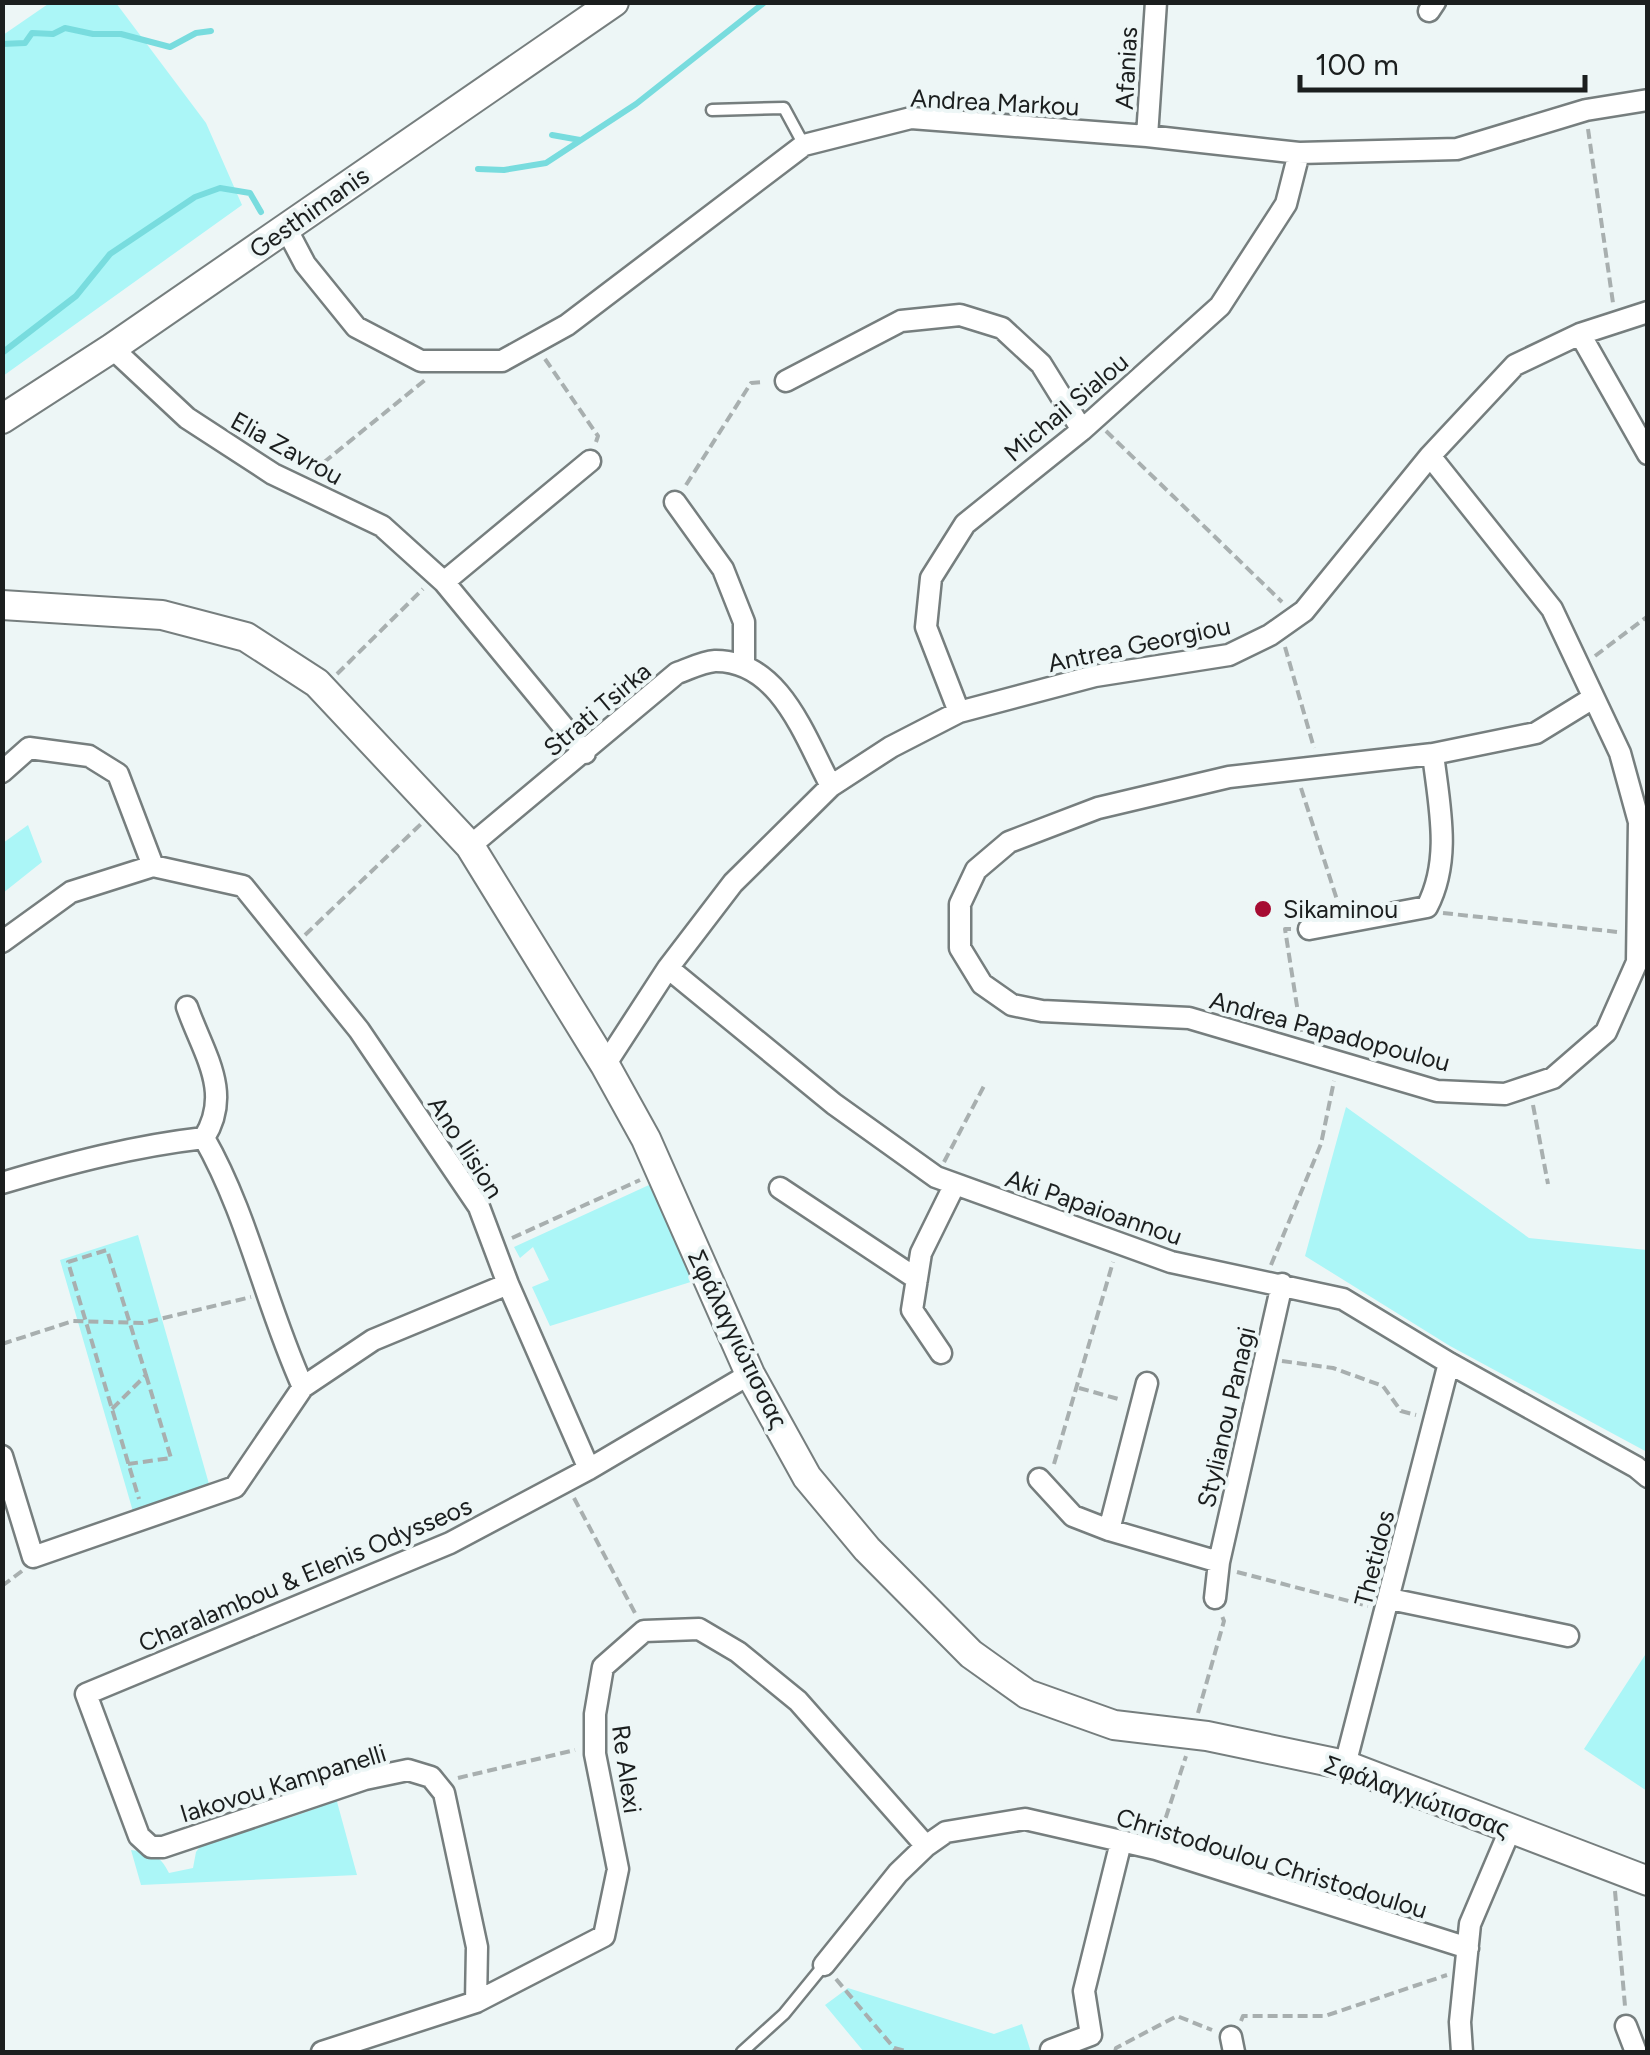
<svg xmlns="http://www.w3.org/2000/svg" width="1650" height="2055" viewBox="0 0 1650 2055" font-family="Figtree,sans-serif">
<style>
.green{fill:#abf6f7}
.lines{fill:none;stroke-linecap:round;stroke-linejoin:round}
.stream{stroke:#78dcde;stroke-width:6}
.lane-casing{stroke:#767e7e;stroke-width:15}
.street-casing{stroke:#767e7e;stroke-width:25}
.secondary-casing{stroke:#767e7e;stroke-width:32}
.path{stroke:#a8afaf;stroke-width:4;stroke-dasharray:10 5;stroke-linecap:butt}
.lane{stroke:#fff;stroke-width:10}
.street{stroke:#fff;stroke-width:20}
.secondary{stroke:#fff;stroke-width:28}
.poi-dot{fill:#a60c32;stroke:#edf6f6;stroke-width:4}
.labels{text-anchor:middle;stroke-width:8;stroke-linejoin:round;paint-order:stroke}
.street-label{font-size:25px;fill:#1b1e1e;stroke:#edf6f6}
.poi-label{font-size:25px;fill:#1b1e1e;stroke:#edf6f6;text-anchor:start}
</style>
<rect width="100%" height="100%" fill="#edf6f6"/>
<path class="green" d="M 51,2 L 116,3 L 206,123 L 242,205 L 3,376 L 3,35 Z
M 28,825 L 42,862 L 3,893 L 3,843 Z
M 1346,1107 L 1529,1238 L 1647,1250 L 1647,1452 L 1450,1346 L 1305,1256 Z
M 649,1185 L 697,1280 L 550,1326 L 532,1287 L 549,1280 L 533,1247 L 520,1258 L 514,1247 Z
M 138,1235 L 209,1484 L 134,1515 L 60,1260 Z
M 1647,1652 L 1647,1791 L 1584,1749 Z
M 323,1798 L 336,1798 L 357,1875 L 141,1885 L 131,1850 C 150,1852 160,1854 169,1873 L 193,1868 L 196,1852 L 204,1841 L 278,1812 L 289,1818 L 320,1807 Z
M 848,1988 L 994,2034 L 1022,2024 L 1031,2052 L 864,2052 L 825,2005 Z"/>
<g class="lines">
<path class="stream" d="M 2,44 L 25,43 L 32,33 L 53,34 L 65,28 L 93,34 L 121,34 L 170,47 L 196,33 L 211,31
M 552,135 L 580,140
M 478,169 L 504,170 L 546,163 L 636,104 L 765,2
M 2,353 L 76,296 L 110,254 L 195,197 L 220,188 L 250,193 L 261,212"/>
<defs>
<path id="lane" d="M 712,110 L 784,108 L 804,145
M 742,2052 L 784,2014 L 824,1965"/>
<path id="street" d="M 1429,11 L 1435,2
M 1147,136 L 1156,2
M 286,228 L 305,264 L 356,327 L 421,361 L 502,361 L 567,325 L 804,145 L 911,118 L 1147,136 L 1299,153 L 1457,149 L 1586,110 L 1648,100
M 1580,334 L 1648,454
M 112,348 L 187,418 L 273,474 L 382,526 L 444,582 L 585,753
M 786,381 L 901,321 L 960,315 L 1002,328 L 1041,364 L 1082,430
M 1430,456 L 1552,609 L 1620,753 L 1639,822 L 1637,962 L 1606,1032 L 1553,1078 L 1505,1094 L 1437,1091 L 1189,1018 L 1042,1011 L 1012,1005 L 982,984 L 960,948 L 960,904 L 976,870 L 1009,842 L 1098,808 L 1229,777 L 1433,754 L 1536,733 L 1593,698
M 675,502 L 723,569 L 744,622 L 744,664
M 444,582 L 590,461
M 959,712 L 926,627 L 931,578 L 965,524 L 1082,430 L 1220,306 L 1286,204 L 1299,153
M 2,772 L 29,748 L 89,756 L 118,774 L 153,866
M 470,846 L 677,673 C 689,669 702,662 715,661 C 780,660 805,738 831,786
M 1309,929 L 1427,907 C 1452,859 1439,805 1433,754
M 2,942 L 71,892 L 153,866 L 243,886 L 359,1030 L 479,1207 L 508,1284 L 589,1469
M 668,968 L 834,1104 L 936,1177 L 1171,1262 L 1343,1299 L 1449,1363 L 1636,1467 L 1648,1477
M 187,1007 C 203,1053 233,1092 204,1138 C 248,1215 266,1306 303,1387
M 605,1065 L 668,968 L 733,883 L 831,786 L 891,747 L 959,712 L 1095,676 L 1229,655 L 1270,635 L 1304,611 L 1430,456 L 1515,365 L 1580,334 L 1648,312
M 2,1183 C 69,1163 134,1146 204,1138
M 780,1188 L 917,1279
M 941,1353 L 912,1310 L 921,1253 L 955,1184
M 2,1456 L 33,1557 L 235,1487 L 303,1387 L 373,1340 L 508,1284
M 1039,1479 L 1073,1516 L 1109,1530 L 1219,1562
M 1109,1530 L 1147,1383
M 1215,1598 L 1219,1562 L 1282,1284
M 1390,1599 L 1568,1636
M 1345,1765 L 1449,1363
M 824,1965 L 898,1873 L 926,1846 L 946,1832 L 1025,1819 L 1156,1849 L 1468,1948
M 476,2002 L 477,1947 L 444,1793 L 431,1777 L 408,1770 L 365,1779 L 163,1847 L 151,1847 L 139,1836 L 86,1694 L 450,1543 L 589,1469 L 750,1374
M 1626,2026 L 1636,2052
M 1231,2037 L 1234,2052
M 1051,2050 L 1091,2035 L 1084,1991 L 1121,1842
M 322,2052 L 476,2002 L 604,1936 L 618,1869 L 595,1754 L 595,1714 L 603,1667 L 644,1631 L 699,1629 L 738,1652 L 798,1701 L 926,1846
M 1462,2052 L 1460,2022 L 1470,1924 L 1510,1830"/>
<path id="secondary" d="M 2,419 L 112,348 L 614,2
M 2,605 L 162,615 L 246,637 L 317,683 L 470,846 L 605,1065 L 646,1139 L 750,1374 L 807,1477 L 867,1549 L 971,1654 L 1027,1694 L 1114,1725 L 1207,1736 L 1345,1765 L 1648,1881"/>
</defs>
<use href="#lane" class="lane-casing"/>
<use href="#street" class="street-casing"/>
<use href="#secondary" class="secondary-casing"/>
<path class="path" d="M 1588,129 L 1613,303
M 545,359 L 598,436 L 596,442
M 1106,431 L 1282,602
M 312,472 L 425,380
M 686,485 L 751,383 L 765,382
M 1285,647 L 1314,748
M 1595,656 L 1648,616
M 337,674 L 423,589
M 1301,788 L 1338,903
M 1443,913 L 1618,932
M 1291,929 L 1285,929 L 1301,1032
M 305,935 L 421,824
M 1533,1105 L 1548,1184
M 944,1162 L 984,1086
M 512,1238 L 640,1180
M 1271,1265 L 1321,1144 L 1334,1081
M 2,1344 L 73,1321 L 143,1323 L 251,1297
M 1282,1361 L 1333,1368 L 1383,1386 L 1401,1411 L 1416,1415
M 1079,1388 L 1122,1400
M 112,1409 L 146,1375 L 107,1250 L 68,1262 L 139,1499
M 128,1464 L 171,1458 L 146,1375
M 1054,1464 L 1113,1262
M 574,1498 L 635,1613
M 1237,1572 L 1368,1606
M 2,1586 L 22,1571
M 1198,1713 L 1224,1621 L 1222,1616
M 458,1778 L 575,1750
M 1161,1832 L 1186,1756
M 1615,1891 L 1625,2006
M 836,1979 L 894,2048 L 909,2052
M 1241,2021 L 1243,2016 L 1325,2016 L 1447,1975
M 1115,2052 L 1116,2048 L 1177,2016 L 1212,2030"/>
<use href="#lane" class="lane"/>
<use href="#street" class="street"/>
<use href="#secondary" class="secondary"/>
</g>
<circle class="poi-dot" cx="1263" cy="909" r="10"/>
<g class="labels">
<g class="street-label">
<text transform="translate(1126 68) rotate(-87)" y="9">Afanias</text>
<text transform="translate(995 102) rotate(3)" y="9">Andrea Markou</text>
<text transform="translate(309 212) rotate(-35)" y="9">Gesthimanis</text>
<text transform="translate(1066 407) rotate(-40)" y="9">Michail Sialou</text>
<text transform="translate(287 448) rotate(29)" y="9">Elia Zavrou</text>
<text transform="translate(1139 644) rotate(-12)" y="9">Antrea Georgiou</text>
<text transform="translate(597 709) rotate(-40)" y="9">Strati Tsirka</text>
<text transform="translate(1330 1031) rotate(15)" y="9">Andrea Papadopoulou</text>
<text transform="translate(466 1147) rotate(57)" y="9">Ano Ilision</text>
<text transform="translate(1094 1207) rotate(19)" y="9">Aki Papaioannou</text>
<text transform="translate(738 1339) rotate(64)" y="9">Σφάλαγγιώτισσας</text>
<text transform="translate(1226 1417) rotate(-77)" y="9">Stylianou Panagi</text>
<text transform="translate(1374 1558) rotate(-76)" y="9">Thetidos</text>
<text transform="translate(305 1574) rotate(-23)" y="9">Charalambou &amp; Elenis Odysseos</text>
<text transform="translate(627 1769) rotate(82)" y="9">Re Alexi</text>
<text transform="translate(283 1783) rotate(-17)" y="9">Iakovou Kampanelli</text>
<text transform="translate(1417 1796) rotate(20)" y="9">Σφάλαγγιώτισσας</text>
<text transform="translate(1272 1863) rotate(17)" y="9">Christodoulou Christodoulou</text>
</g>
<g class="poi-label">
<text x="1283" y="918">Sikaminou</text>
</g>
</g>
<rect width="1650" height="2055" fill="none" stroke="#1b1e1e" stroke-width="10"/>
<path d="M1300 75v15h285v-15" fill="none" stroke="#1b1e1e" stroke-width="5"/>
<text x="1315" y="75" font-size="30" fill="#1b1e1e" stroke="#edf6f6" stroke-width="8" paint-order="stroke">100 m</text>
</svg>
